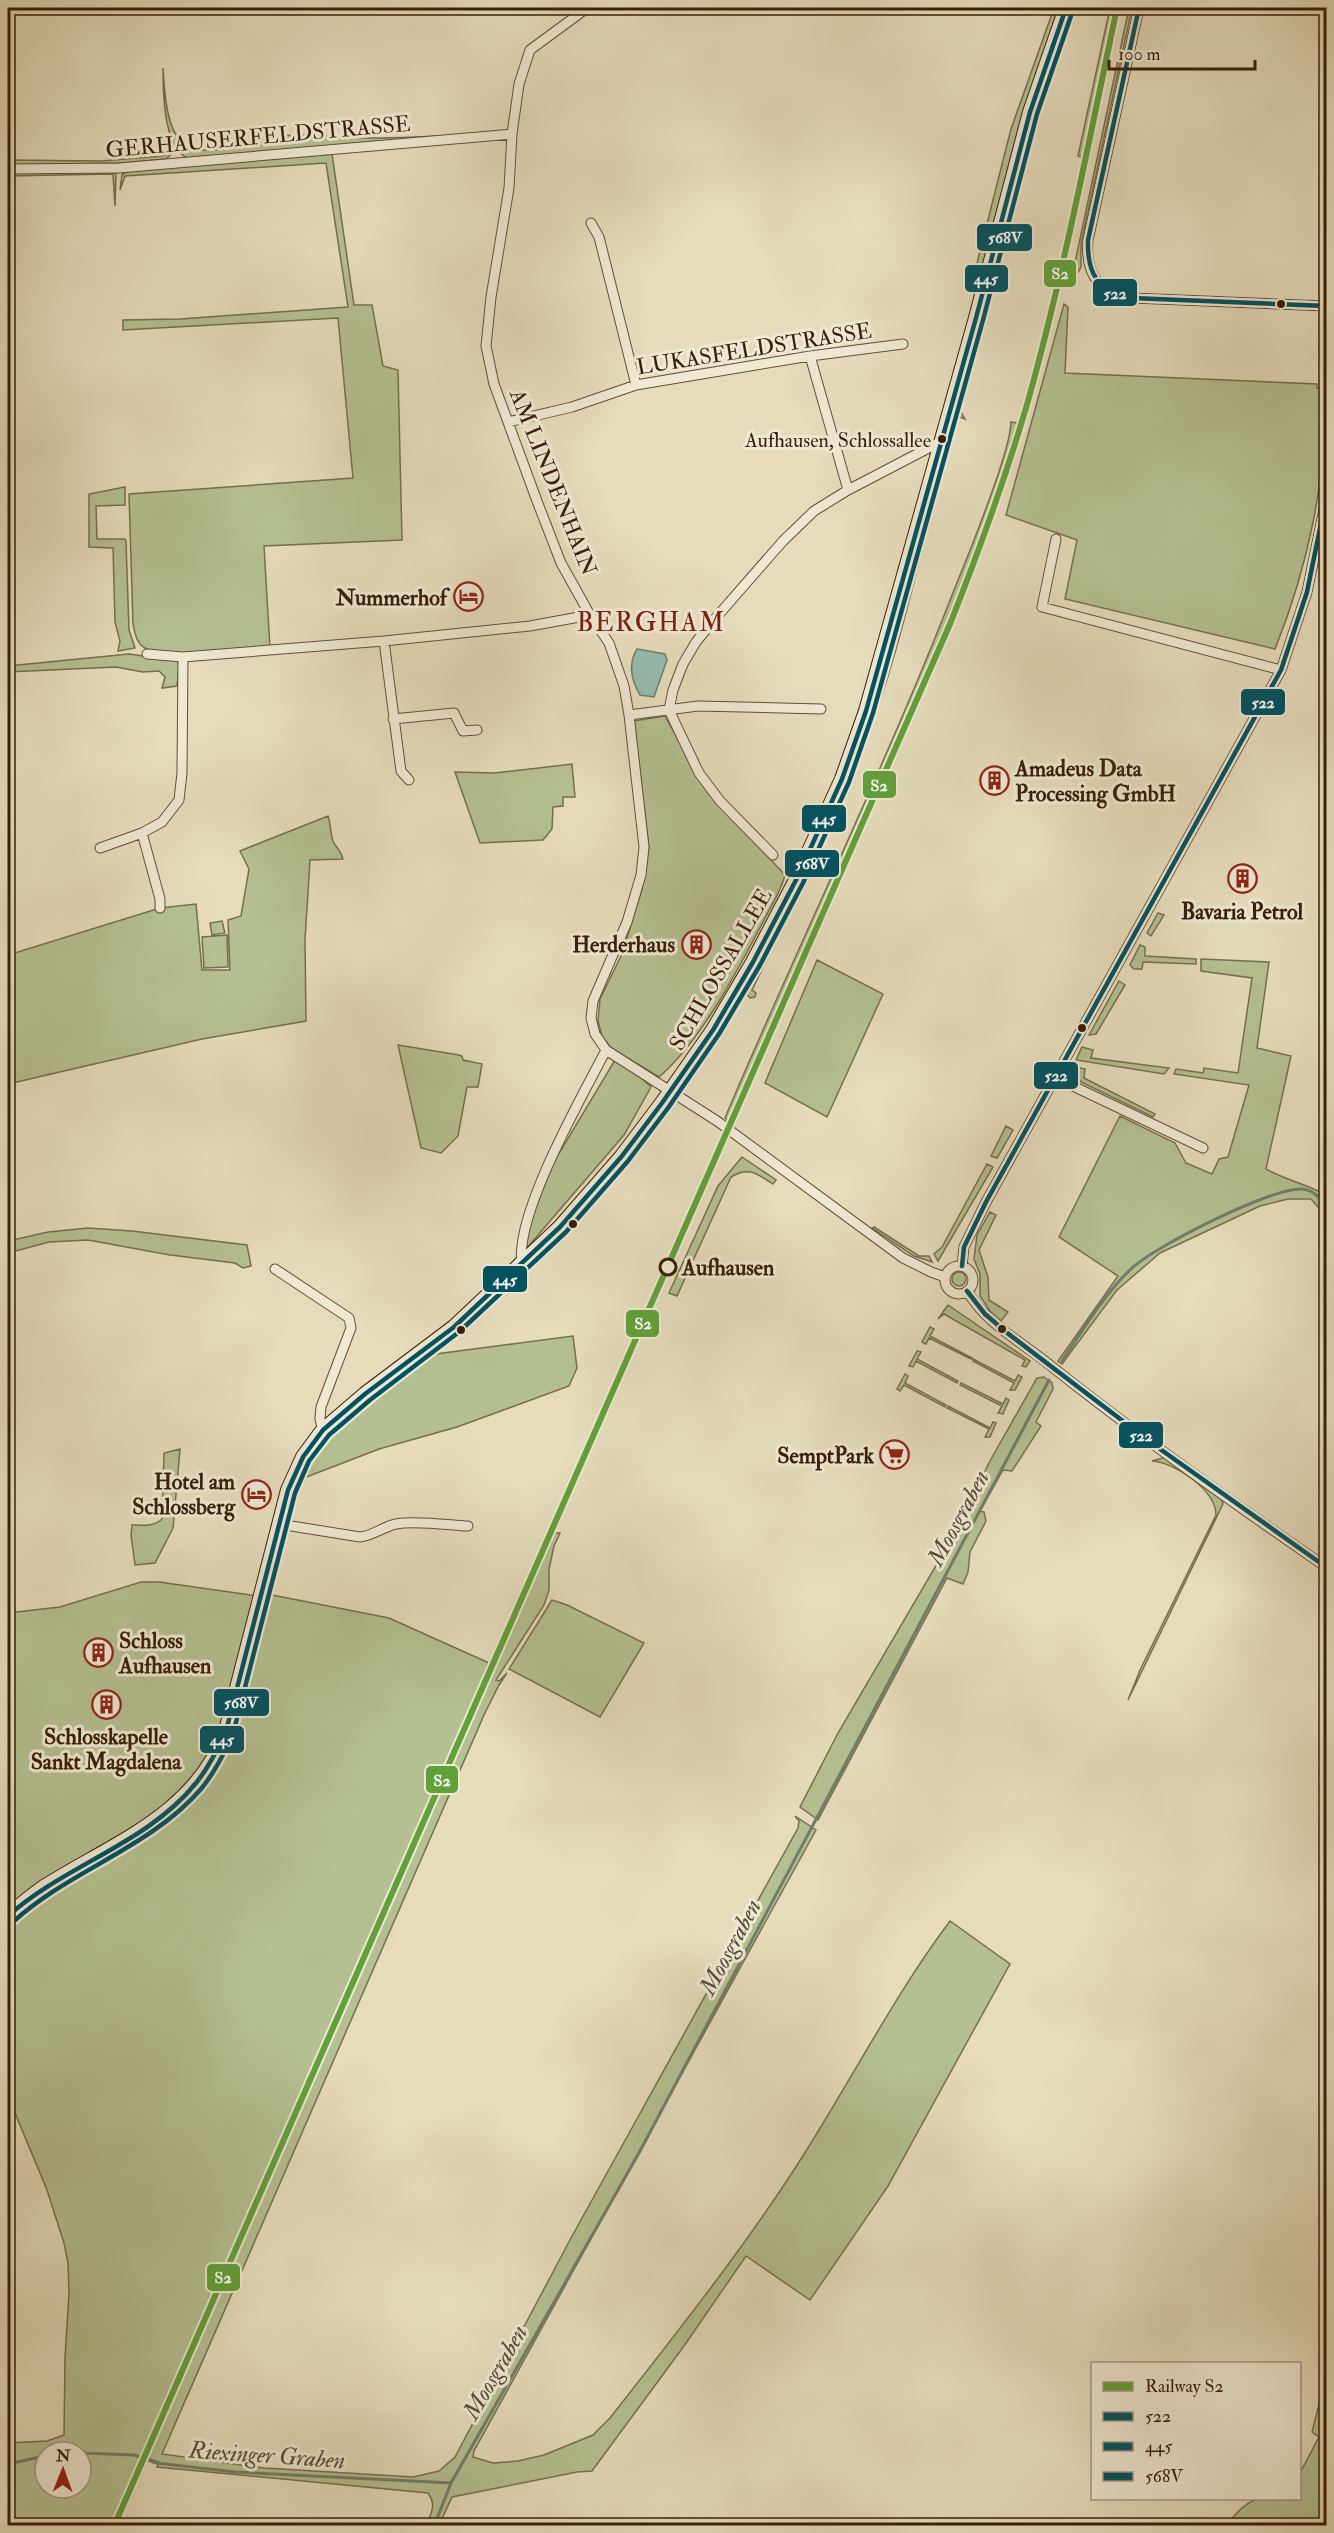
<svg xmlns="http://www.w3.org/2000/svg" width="1334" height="2533" viewBox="0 0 1334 2533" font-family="'IM FELL Double Pica',serif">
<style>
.green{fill:#b4c091;stroke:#766f4c;stroke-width:1.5;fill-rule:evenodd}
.water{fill:#96bcaf;stroke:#707d6c;stroke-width:1.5}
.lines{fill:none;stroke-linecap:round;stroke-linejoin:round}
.stream{stroke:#707d6c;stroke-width:3}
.minor-casing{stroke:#634e35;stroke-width:11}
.secondary-casing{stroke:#371e08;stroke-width:16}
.minor{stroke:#efe8d3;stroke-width:9}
.secondary{stroke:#efe8d3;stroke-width:14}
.bus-1-casing{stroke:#efe8d3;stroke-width:9}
.bus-2-casing{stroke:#efe8d3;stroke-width:9}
.bus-3-casing{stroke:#efe8d3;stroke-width:9}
.bus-1{stroke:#005262;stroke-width:4.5}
.bus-2{stroke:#005262;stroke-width:4.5}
.bus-3{stroke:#005262;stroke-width:4.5}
.rail-1-casing{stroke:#efe8d3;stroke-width:10}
.rail-1{stroke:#61a13a;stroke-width:6}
.bus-dot{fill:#371e08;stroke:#efe8d3;stroke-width:2}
.stop-dot{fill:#efe8d3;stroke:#371e08;stroke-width:3}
.labels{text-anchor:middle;stroke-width:6;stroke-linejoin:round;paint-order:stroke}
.bus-label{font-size:20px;fill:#371e08;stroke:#efe8d3;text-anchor:end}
.street-label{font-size:22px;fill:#371e08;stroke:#efe8d3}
.poi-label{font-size:22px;font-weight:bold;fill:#371e08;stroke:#efe8d3;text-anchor:end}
.stop-label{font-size:22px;font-weight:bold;fill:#371e08;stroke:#efe8d3;text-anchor:start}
.water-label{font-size:24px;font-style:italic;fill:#544d3a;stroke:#efe8d3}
.quarter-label{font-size:26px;letter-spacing:1.5px;fill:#7a1f14;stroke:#efe8d3}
.line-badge{stroke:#efe8d3;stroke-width:2}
.badge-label{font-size:16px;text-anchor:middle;font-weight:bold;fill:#fff}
</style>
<rect width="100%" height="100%" fill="#e6dcbc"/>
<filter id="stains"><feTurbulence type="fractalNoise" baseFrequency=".00333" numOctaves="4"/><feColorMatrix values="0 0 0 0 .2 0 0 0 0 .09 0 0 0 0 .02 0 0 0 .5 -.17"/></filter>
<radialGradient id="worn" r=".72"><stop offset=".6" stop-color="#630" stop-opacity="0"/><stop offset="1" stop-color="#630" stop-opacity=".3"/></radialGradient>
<path class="green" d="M 1054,8 L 1059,8 L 1026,107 L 974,302 L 977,263 L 1011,129 Z
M 1110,8 L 1113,8 L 1082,157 L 1078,156 Z
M 1129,8 L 1132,8 L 1081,244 L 1081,267 L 1070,286 Z
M 163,68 C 164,88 166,134 186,145 C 210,159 247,141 271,137 C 305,132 339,138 373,138 C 407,138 440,136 474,134 L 187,158 C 163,146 163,91 163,68 Z
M 1027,141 L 1030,142 L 960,410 L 965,419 L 955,415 Z
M 173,153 L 166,159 L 122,163 L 8,165 L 8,160 L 101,161 L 162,156 Z
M 332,154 L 354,305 L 372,305 L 383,366 L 398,370 L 402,540 L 264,546 L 270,648 C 244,650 164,660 145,648 C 136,643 135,633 133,624 L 129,494 L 353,478 L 338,318 L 123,330 L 123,320 L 180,319 L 348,307 L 326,163 L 125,176 L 120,190 L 122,174 L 131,171 Z
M 116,172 L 115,206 L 113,174 L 8,176 L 8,173 Z
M 1064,304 L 1068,307 L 1065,373 L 1317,384 L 1317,388 L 1326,389 C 1327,477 1308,567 1275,649 L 1065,599 L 1077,540 L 1006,515 Z
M 955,421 C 923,536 901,657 856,767 C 826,843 788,916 752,990 L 756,993 L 755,997 L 750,998 L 744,991 L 770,943 L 872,714 L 951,424 Z
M 1011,422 L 1018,423 L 985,527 L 947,623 L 729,1121 L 725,1118 C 800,940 886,766 956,585 C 971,549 985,512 998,475 C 1003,458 1010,441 1011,422 Z
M 125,487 L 125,505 L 96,506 L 97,539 L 125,539 L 126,541 L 129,630 L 135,648 L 118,651 L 120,641 L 115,622 L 113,548 L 89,547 L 89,494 Z
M 129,654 L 178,661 L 179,666 L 177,686 L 162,688 L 165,677 L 159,671 L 143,672 L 116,667 L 8,672 L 8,666 Z
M 665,716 L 706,790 L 785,875 C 781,891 771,906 764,920 C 738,970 701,1041 659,1077 L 611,1048 L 602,1036 L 598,1021 L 600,999 L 622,954 L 642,889 L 649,848 L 634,721 Z
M 572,764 L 575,797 L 563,797 L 563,806 L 553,807 L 552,829 L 543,840 L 480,843 L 455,772 L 494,773 Z
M 328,816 C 331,824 330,833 333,841 C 336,848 341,850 343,859 L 310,860 L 305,940 L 306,1021 L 202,1039 L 8,1084 L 8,955 L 160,908 L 196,904 L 202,970 L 230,970 L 228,920 L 241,916 L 249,869 L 240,851 Z
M 1158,913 L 1164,915 L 1151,936 L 1147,933 Z
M 222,921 L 225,933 L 212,935 L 210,923 Z
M 227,935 L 228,967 L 204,968 L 202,937 Z
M 1140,945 L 1145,947 L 1145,956 L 1196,959 L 1196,964 L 1143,962 L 1142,969 L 1134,969 L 1130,965 Z
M 1201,959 L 1269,962 L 1257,1048 L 1291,1056 L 1266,1169 C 1285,1180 1307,1184 1326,1195 L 1326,1216 L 1311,1199 L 1288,1199 L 1260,1206 L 1160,1253 L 1117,1290 L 1062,1364 L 1058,1361 L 1118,1276 L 1059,1237 L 1120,1116 L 1175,1143 L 1186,1163 L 1212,1174 L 1219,1159 L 1228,1157 L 1249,1085 L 1174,1074 L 1176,1069 L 1203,1073 L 1204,1068 L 1238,1073 L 1252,978 L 1201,971 Z
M 817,960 L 883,994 L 827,1117 L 765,1083 Z
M 1119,981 L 1125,985 L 1096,1034 L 1089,1035 Z
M 398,1045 L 459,1055 L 462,1056 L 463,1060 L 482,1064 L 478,1087 L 467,1087 L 458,1136 L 441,1153 L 421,1148 Z
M 1082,1047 L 1093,1050 L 1091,1058 L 1169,1068 L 1164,1074 L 1076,1060 Z
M 615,1060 L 639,1076 L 651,1087 L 624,1135 L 526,1249 L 526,1238 L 530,1223 L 552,1165 Z
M 1075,1067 L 1085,1069 L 1084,1078 L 1155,1114 L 1153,1117 L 1081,1082 L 1076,1076 Z
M 1006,1126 L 1013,1130 L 997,1158 L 991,1156 Z
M 742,1157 L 776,1180 L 773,1184 C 757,1174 749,1166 731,1177 L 677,1296 L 669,1293 L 718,1186 Z
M 987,1164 L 993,1167 L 938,1261 L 934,1254 L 942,1247 Z
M 990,1212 L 996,1215 L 979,1250 L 988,1277 L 989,1300 L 1008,1312 L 1001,1321 L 990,1311 L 980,1296 L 980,1274 L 974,1259 L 977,1235 Z
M 874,1227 L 919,1256 L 929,1256 L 932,1262 L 914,1256 L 872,1228 Z
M 88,1228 L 132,1231 L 247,1245 L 251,1266 L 243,1268 L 235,1263 L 170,1255 L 88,1240 L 49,1242 L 8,1253 L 8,1241 L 48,1232 Z
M952 1279a7 7 0 1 1 14 0a7 7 0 1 1-14 0Z
M 948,1305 L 1030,1361 L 1026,1367 L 1022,1366 L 1025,1360 L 944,1314 L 938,1319 Z
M 930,1327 L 934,1329 L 930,1336 L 972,1358 L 971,1359 L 929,1338 L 926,1344 L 922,1342 Z
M 573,1336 L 577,1368 L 569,1386 L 457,1427 L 379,1449 L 296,1481 L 319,1443 L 350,1412 L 428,1355 Z
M 917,1351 L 921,1352 L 917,1359 L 958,1381 L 957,1383 L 916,1361 L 913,1367 L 909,1366 Z
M 973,1359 L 1015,1381 L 1018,1375 L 1022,1377 L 1015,1390 L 1010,1390 L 1014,1383 L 973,1361 Z
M 905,1374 L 908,1376 L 905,1383 L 946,1405 L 945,1407 L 904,1385 L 900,1391 L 897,1389 Z
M 1044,1377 L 1052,1383 L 1053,1389 L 1036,1422 L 1041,1426 L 1012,1471 L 1003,1470 L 980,1511 L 984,1512 L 986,1521 L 970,1552 L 968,1572 L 963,1584 L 947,1578 L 818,1820 L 800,1807 L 838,1733 L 944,1552 L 991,1459 L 1037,1378 Z
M 961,1383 L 1003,1404 L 1006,1398 L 1009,1400 L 1003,1414 L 998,1413 L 1002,1406 L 960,1385 Z
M 948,1406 L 990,1428 L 993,1422 L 996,1423 L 990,1437 L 985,1437 L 989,1429 L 947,1408 Z
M 180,1449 L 173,1528 L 155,1563 L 135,1565 L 131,1535 L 132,1525 C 142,1525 154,1527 162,1519 L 164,1453 Z
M 1163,1458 L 1166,1458 L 1222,1500 L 1223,1504 L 1128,1700 L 1140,1670 L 1216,1515 C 1216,1490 1174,1462 1152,1461 Z
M 555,1533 L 560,1533 L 554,1546 L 549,1569 L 549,1590 L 544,1605 L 496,1680 L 499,1681 L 507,1673 L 499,1685 L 484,1715 L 162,2454 L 264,2468 L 413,2477 L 439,2471 L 455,2457 L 571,2238 L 798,1828 L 799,1821 L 795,1816 L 816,1830 L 474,2451 L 473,2457 L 493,2463 L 518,2461 L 544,2455 L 593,2435 L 610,2418 C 678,2331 747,2245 806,2151 C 854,2075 896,1993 950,1921 L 1010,1964 L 888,2186 L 810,2300 L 746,2256 L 684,2346 L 592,2471 L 577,2472 L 452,2497 L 439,2525 L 426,2526 C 431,2513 437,2505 428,2493 L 157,2467 L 159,2462 L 147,2458 Z
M 141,1582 L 159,1582 L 258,1596 L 213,1753 L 157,1816 L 33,1887 L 8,1906 L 8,1613 L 60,1607 Z
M 267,1594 L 389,1618 L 489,1663 L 110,2525 L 8,2525 L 8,2443 L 47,2441 L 64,2435 L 65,2358 L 69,2293 L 68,2263 L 64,2243 L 47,2190 L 8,2096 L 8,1922 L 49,1889 L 142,1837 L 168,1816 L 212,1771 L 229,1743 ZM 45,2452 L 81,2452 L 81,2488 L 45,2488 Z
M 552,1600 L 567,1605 L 644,1643 L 600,1717 L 509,1669 Z
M 1326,2376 L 1326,2525 L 1227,2525 C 1251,2492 1262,2498 1300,2498 L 1300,2473 L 1319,2437 L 1312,2432 Z"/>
<path class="water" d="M 637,649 L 665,654 L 667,660 L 654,697 L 640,695 C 631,680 628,664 637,649 Z"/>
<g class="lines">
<path class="stream" d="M 1062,1361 C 1081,1332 1106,1292 1131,1269 C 1155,1246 1269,1189 1300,1189 C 1313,1189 1319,1197 1326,1205
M 81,2453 L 134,2455 L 156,2463 L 235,2472 L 451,2483
M 8,2464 L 45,2456
M 434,2526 L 451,2483 L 639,2153 L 1049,1380"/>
<defs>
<path id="minor" d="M 587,8 L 530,50 L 519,84 L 512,134 L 509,188 L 491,297 L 486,346 L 494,384 L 537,501 L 561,563 L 590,615 L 609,643 L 624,686 L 629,715 L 644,847 L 641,875 L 627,922 L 593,1001 L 591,1018 L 595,1034 L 606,1050 L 717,1121 L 903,1258 L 931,1272 L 945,1277
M 1139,8 L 1088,240 C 1085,273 1098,293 1132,298 L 1326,306
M 8,169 L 119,168 L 512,134
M 591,223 L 599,237 L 636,385
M 810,356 L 848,490
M 508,422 L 572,407 L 636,385 L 810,356 L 903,344
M 1056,539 L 1042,607 L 1281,670
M 384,641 L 401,771 L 409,780
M 147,654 L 183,657
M 629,715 L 698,706 L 821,709
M 393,719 L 454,713 L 463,731 L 477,730
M 142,833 L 160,899 L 160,908
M 100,848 L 142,833 L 162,822 L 179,800 L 182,773 L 183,657 L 384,641 L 530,626 L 590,615
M 773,855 L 720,801 L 699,773 L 669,710 L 673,690 L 683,664 L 696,642 L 713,621 L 783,541 L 814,511 L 848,490 L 940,442
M 1054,1077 L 1203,1148
M 522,1264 C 514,1215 582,1097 606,1050
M945 1280a14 14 0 1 1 28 0a14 14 0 1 1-28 0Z
M 962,1266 L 964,1247 L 986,1202 L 1281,670 L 1307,592 L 1326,499
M 275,1269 L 349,1318 L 351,1328 L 321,1407 L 320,1419 L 323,1430
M 967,1291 C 988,1326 1021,1341 1051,1366 C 1140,1437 1233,1503 1326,1567
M 279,1524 L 360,1537 C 373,1536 382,1527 396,1524 C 413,1520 449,1525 468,1526"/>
<path id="secondary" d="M 8,1916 C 19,1906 31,1896 44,1887 C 112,1844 197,1814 226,1731 L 288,1490 L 303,1457 L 323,1430 L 365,1394 L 454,1327 L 560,1227 L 622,1156 L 662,1103 L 713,1030 L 753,962 L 796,880 L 842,779 L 866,711 L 976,318 L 1030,112 L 1066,8"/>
</defs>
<use href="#minor" class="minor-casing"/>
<use href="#secondary" class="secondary-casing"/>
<use href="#minor" class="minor"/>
<use href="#secondary" class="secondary"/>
<defs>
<path id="bus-1" d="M 1139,8 L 1088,240 C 1087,275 1098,291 1132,298 L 1326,306
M 962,1266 L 964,1247 L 986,1202 L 1281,670 L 1307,592 L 1326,499
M 967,1291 L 985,1314 L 1006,1332 L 1153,1444 L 1326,1567"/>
<path id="bus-2" d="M 8,1916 C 65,1865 148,1843 196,1783 C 209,1767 217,1750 226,1731 L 288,1490 L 303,1457 L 323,1430 L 365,1394 L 454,1327 L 560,1227 L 622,1156 L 662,1103 L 713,1030 L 753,962 L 796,880 L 842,779 L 866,711 L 976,318 L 1030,112 L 1066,8"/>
<path id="bus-3" d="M 13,1922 C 70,1870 150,1848 201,1789 C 215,1772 224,1753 233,1734 L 295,1493 L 309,1461 L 329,1435 L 370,1400 L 459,1332 L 566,1232 L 628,1161 L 668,1108 L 719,1034 L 760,965 L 803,883 L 849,782 L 873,713 L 983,320 L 1037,114 L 1073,10"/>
</defs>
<use href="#bus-1" class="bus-1-casing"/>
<use href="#bus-2" class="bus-2-casing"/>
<use href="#bus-3" class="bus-3-casing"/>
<use href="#bus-1" class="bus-1"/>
<use href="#bus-2" class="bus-2"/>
<use href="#bus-3" class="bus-3"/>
<defs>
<path id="rail-1" d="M 114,2526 L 950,624 C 979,551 1006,477 1028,401 C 1064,272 1089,140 1117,8"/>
</defs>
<use href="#rail-1" class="rail-1-casing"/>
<use href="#rail-1" class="rail-1"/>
</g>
<defs>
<symbol id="hotel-ring" viewBox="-11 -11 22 22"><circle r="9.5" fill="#efe8d3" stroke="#8f2418" stroke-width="1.5"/><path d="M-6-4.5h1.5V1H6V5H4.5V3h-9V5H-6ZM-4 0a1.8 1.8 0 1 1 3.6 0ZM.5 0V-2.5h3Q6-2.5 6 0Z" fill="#8f2418"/></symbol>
<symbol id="building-ring" viewBox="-11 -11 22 22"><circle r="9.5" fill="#efe8d3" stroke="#8f2418" stroke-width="1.5"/><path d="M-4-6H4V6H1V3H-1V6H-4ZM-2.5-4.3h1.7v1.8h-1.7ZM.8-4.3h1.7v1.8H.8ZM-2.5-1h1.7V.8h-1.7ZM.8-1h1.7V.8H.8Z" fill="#8f2418"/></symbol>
<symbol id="supermarket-ring" viewBox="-11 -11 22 22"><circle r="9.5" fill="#efe8d3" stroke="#8f2418" stroke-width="1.5"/><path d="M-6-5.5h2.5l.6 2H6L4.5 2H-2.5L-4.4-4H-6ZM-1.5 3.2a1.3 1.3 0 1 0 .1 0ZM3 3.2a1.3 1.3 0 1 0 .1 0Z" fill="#8f2418"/></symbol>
</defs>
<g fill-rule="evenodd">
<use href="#hotel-ring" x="452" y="580" width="33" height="33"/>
<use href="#building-ring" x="978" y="764" width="33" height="33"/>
<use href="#building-ring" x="1226" y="862" width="33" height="33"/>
<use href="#building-ring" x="680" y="928" width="33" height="33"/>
<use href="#supermarket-ring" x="878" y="1438" width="33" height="33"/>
<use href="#hotel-ring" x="240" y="1478" width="33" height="33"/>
<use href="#building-ring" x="82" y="1636" width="33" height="33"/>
<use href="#building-ring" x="90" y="1688" width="33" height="33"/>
</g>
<g class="bus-dot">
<circle cx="1281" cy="304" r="5"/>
<circle cx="942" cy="439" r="5"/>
<circle cx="1082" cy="1028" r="5"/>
<circle cx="573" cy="1224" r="5"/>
<circle cx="1002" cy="1329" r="5"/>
<circle cx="461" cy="1330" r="5"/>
</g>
<circle class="stop-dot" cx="668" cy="1267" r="8"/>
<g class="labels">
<g class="bus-label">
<text x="931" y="447">Aufhausen, Schlossallee</text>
</g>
<g class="street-label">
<text transform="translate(258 136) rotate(-5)" y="8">GERHAUSERFELDSTRASSE</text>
<text transform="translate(754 348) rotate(-9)" y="8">LUKASFELDSTRASSE</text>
<text transform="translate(554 482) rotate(68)" y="8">AM LINDENHAIN</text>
<text transform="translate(720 969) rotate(-60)" y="8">SCHLOSSALLEE</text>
</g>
<g class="poi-label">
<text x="447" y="605">Nummerhof</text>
<text x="1015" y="776" text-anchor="start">Amadeus Data<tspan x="1015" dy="25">Processing GmbH</tspan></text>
<text x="1242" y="919" text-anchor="middle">Bavaria Petrol</text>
<text x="675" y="952">Herderhaus</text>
<text x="874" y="1463">SemptPark</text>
<text x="235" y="1489">Hotel am<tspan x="235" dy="25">Schlossberg</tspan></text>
<text x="119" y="1648" text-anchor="start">Schloss<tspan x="119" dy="25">Aufhausen</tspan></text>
<text x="106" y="1744" text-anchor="middle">Schlosskapelle<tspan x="106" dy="25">Sankt Magdalena</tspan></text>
</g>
<g class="stop-label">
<text x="682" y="1275">Aufhausen</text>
</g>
<g class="water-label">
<text transform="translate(958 1518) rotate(-62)" y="8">Moosgraben</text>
<text transform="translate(730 1947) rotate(-62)" y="8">Moosgraben</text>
<text transform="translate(495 2372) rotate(-60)" y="8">Moosgraben</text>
<text transform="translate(267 2455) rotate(4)" y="8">Riexinger Graben</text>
</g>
<g class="quarter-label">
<text x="651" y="631">BERGHAM</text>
</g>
</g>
<g class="line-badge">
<rect x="976" y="223" width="57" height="29" rx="6" fill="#005262"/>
<rect x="1043" y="259" width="34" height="29" rx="6" fill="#61a13a"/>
<rect x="964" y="264" width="45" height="29" rx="6" fill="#005262"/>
<rect x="1092" y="278" width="46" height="29" rx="6" fill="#005262"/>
<rect x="1240" y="688" width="46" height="28" rx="6" fill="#005262"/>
<rect x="862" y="770" width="35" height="29" rx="6" fill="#61a13a"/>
<rect x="801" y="804" width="46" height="29" rx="6" fill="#005262"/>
<rect x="784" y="849" width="56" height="29" rx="6" fill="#005262"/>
<rect x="1033" y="1061" width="46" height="29" rx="6" fill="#005262"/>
<rect x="482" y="1265" width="46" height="28" rx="6" fill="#005262"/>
<rect x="625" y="1309" width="35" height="29" rx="6" fill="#61a13a"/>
<rect x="1118" y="1421" width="46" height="28" rx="6" fill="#005262"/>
<rect x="213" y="1688" width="57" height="29" rx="6" fill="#005262"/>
<rect x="199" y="1725" width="46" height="29" rx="6" fill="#005262"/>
<rect x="425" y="1765" width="34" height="29" rx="6" fill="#61a13a"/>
<rect x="206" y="2263" width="35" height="29" rx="6" fill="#61a13a"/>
</g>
<g class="badge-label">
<text x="1005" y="243">568V</text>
<text x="1060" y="279">S2</text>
<text x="986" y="284">445</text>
<text x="1115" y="299">522</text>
<text x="1263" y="708">522</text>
<text x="879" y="791">S2</text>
<text x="824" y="824">445</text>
<text x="812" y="869">568V</text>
<text x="1056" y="1081">522</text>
<text x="505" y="1285">445</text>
<text x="643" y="1329">S2</text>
<text x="1141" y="1441">522</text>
<text x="241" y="1708">568V</text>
<text x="222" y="1745">445</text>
<text x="442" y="1786">S2</text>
<text x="223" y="2283">S2</text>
</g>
<rect width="1334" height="2533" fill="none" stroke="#e6dcbc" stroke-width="30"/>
<rect x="9" y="9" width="1316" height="2515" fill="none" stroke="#371e08" stroke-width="3"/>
<rect x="15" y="15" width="1304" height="2503" fill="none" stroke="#371e08" stroke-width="1.5"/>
<rect x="1091" y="2362" width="210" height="138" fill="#efe8d3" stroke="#a59782" stroke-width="1.5"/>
<rect x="1103" y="2382" width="30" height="9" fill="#61a13a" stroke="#a59782" stroke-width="1.5"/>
<text x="1145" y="2392" font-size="18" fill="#371e08">Railway S2</text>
<rect x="1103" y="2412" width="30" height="9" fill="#005262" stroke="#a59782" stroke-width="1.5"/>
<text x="1145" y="2422" font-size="18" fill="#371e08">522</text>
<rect x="1103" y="2442" width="30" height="9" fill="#005262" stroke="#a59782" stroke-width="1.5"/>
<text x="1145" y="2452" font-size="18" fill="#371e08">445</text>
<rect x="1103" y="2472" width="30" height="9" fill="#005262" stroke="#a59782" stroke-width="1.5"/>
<text x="1145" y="2482" font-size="18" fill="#371e08">568V</text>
<g transform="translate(63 2470) rotate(1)"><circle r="28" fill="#efe8d3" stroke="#a59782" stroke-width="1.5"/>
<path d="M0-4.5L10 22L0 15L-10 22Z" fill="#8f2418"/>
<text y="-9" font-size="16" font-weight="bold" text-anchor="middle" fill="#371e08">N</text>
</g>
<path d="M1109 60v9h146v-9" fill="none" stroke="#371e08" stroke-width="3"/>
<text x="1118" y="60" font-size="18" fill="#371e08" stroke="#efe8d3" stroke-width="4.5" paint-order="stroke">100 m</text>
<rect width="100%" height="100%" filter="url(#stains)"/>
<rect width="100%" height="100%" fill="url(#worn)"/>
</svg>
